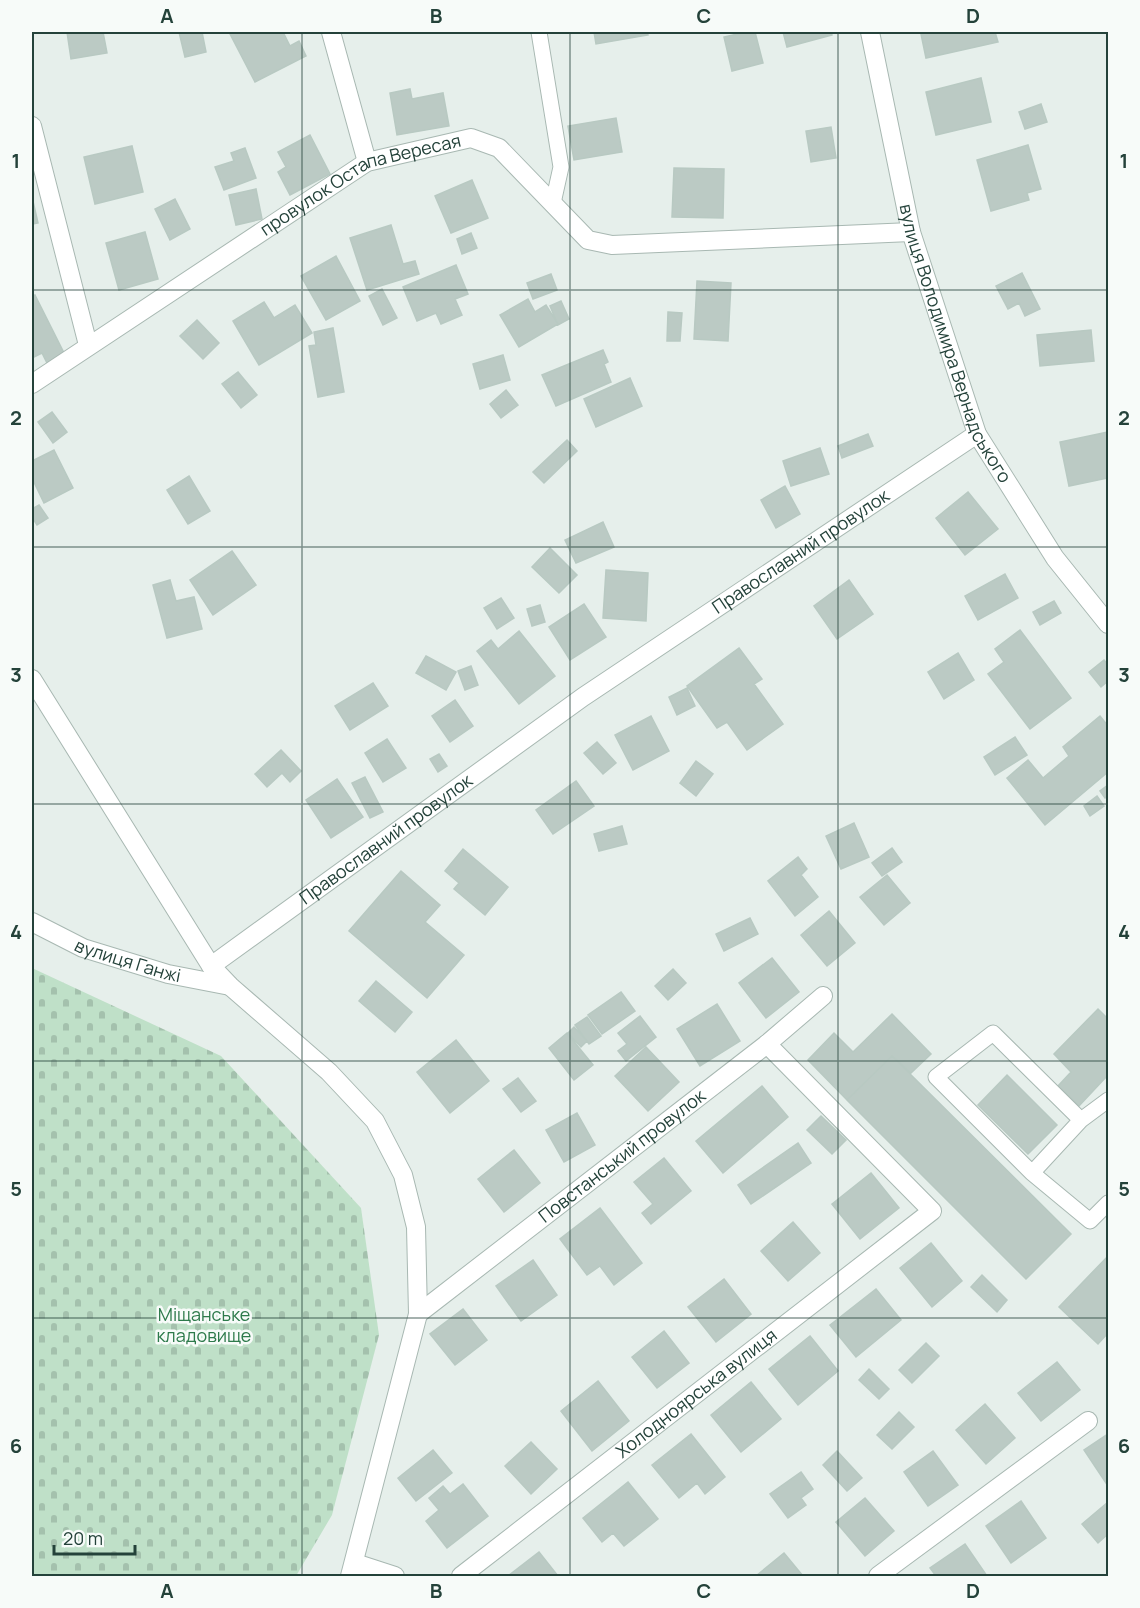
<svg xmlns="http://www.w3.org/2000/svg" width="1140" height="1608" viewBox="0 0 1140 1608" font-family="Manrope,sans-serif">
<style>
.cemetery{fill:url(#cemetery-stones)}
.building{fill:#bbcac4;stroke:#b8c9c2;stroke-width:1.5}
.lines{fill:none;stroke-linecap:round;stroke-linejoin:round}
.service-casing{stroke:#a8b8b2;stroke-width:17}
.minor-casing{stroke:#a8b8b2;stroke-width:20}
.service{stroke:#fff;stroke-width:15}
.minor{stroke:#fff;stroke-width:18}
.grid{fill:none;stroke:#24423a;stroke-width:1.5;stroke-opacity:0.55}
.labels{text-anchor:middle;stroke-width:5;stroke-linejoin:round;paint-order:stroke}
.street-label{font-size:18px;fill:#24423a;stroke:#f7fbf9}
.park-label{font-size:18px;fill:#2d7a4b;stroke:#f7fbf9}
.neatline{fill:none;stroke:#24423a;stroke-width:2}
.grid-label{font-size:20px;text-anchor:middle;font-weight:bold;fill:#24423a}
</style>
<defs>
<pattern id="cemetery-stones" width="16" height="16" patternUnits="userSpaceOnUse" patternTransform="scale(1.5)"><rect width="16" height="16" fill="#bfe0c8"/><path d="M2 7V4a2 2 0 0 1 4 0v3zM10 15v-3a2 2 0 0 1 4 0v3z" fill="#a4c1ad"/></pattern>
</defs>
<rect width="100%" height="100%" fill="#e6efeb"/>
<path class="cemetery" d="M 32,968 L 221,1056 L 361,1208 L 379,1335 L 332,1515 L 296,1576 L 32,1576 Z"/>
<path class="building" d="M 67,32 L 103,32 L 107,53 L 71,59 Z
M 179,32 L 202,32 L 206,52 L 185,57 Z
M 229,32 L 283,32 L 290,46 L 299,41 L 306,56 L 255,82 Z
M 594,32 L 647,32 L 648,35 L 596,44 Z
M 746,32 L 755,32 L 763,63 L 732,71 L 724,37 Z
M 783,32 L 831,32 L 832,35 L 787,47 Z
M 930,32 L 995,32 L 998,42 L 926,58 L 921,34 Z
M 981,78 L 991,122 L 936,135 L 926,92 Z
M 410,89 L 412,99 L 443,93 L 449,126 L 397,135 L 390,93 Z
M 1041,104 L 1047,122 L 1025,129 L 1019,112 Z
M 616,118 L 622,152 L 574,160 L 568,126 Z
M 831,127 L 836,158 L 811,162 L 806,131 Z
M 310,135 L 330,174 L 290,195 L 278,172 L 286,167 L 278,152 Z
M 1028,145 L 1041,189 L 1027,193 L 1029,200 L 991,211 L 977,160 Z
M 132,146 L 143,192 L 95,204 L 84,157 Z
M 245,148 L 256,178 L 224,190 L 215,167 L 234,161 L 231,153 Z
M 674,168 L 724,169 L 723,218 L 672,217 Z
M 472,180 L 488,218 L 451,233 L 435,196 Z
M 256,189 L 262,219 L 236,225 L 229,195 Z
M 32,197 L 38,223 L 32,224 Z
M 175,199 L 190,229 L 170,240 L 155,209 Z
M 391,225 L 403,264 L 415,261 L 419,274 L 367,290 L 350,238 Z
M 145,232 L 158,279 L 119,290 L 106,243 Z
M 471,233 L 477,248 L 462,254 L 457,239 Z
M 336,256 L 360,301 L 326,320 L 301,276 Z
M 456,265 L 468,294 L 455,299 L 462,315 L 441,324 L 436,313 L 417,321 L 403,287 Z
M 1022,273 L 1040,309 L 1025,316 L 1019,303 L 1008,309 L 996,286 Z
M 551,274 L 557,290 L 533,299 L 527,283 Z
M 697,281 L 731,283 L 728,341 L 694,339 Z
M 382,289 L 397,318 L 383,325 L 369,296 Z
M 35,295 L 65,355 L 47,363 L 42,353 L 32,358 L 32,296 Z
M 528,299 L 535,312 L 546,305 L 558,324 L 519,347 L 500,315 Z
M 561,301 L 569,319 L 558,325 L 550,306 Z
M 264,302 L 274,318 L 295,305 L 312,333 L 259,365 L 233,321 Z
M 668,312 L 682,313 L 680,341 L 667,341 Z
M 197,320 L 219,343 L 203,359 L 180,336 Z
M 333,328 L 344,392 L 318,397 L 309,346 L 316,345 L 314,332 Z
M 1091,330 L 1094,361 L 1040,366 L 1037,335 Z
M 603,350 L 608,362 L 604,364 L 611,382 L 556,406 L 542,375 Z
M 503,355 L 510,380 L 480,389 L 473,364 Z
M 238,372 L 257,395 L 241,408 L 222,384 Z
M 630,378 L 642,406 L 596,427 L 584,399 Z
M 506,390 L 518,405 L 501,418 L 490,404 Z
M 52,412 L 67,432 L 53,443 L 38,422 Z
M 1108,432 L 1108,478 L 1069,486 L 1060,442 Z
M 868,434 L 873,446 L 842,458 L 838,446 Z
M 567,440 L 577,451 L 544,483 L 533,472 Z
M 820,448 L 829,474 L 791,486 L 783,461 Z
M 54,450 L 73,488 L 44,503 L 32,478 L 32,461 Z
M 189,476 L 210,511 L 188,524 L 167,490 Z
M 785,486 L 800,514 L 776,528 L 761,500 Z
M 968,492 L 998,529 L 965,555 L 936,518 Z
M 39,505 L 48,518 L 37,525 L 32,517 L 32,509 Z
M 603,522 L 614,547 L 576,563 L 565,540 Z
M 550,548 L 577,575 L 559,593 L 532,567 Z
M 232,551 L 256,585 L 213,615 L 190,580 Z
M 606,570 L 648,573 L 646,621 L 603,618 Z
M 1005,574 L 1018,598 L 978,620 L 965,596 Z
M 170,580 L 176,601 L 194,597 L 202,629 L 167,638 L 153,585 Z
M 849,580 L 873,614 L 837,639 L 814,606 Z
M 501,598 L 514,618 L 497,629 L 484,608 Z
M 1054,601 L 1061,613 L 1040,625 L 1033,612 Z
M 584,604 L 606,637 L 570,660 L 549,627 Z
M 540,605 L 545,622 L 532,626 L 527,609 Z
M 1020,630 L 1071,698 L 1030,729 L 988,674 L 1004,662 L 995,649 Z
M 519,631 L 555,676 L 519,704 L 477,651 L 491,640 L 498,649 Z
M 739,648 L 762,679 L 754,684 L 783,724 L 747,750 L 727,722 L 717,728 L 687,686 Z
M 958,653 L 974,680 L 944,699 L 928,672 Z
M 426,656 L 456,672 L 446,690 L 416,673 Z
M 1104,660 L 1108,665 L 1108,681 L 1101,687 L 1089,672 Z
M 471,666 L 478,685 L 465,690 L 458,671 Z
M 373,683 L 388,706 L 350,730 L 335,706 Z
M 687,688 L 695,706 L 677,715 L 669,697 Z
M 455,700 L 473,726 L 450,742 L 432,716 Z
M 651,716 L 669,751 L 633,770 L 615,735 Z
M 1100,716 L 1108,726 L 1108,772 L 1045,825 L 1007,778 L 1028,760 L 1043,778 L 1069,756 L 1063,747 Z
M 1015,737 L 1027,755 L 995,775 L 984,757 Z
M 387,739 L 406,768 L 383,782 L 365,753 Z
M 597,742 L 616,763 L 603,774 L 584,753 Z
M 281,750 L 301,771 L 290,782 L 282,773 L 267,787 L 255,774 Z
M 439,754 L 447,766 L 438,772 L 430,759 Z
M 696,761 L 713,774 L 696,796 L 680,783 Z
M 365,777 L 383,812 L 370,818 L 352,783 Z
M 337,779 L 363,817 L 331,838 L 306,800 Z
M 576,781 L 594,806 L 553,834 L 536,810 Z
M 1108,785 L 1108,796 L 1105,798 L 1100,791 Z
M 1097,796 L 1104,806 L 1090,816 L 1084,806 Z
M 854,823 L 869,857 L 841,869 L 826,836 Z
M 622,826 L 627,844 L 599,851 L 594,834 Z
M 892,848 L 902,862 L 882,876 L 872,863 Z
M 463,849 L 508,887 L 485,915 L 454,889 L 459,883 L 445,871 Z
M 798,857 L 807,869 L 801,875 L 818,897 L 795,916 L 768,881 Z
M 401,871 L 440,905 L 425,922 L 464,955 L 427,998 L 349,931 Z
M 887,875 L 910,903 L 884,925 L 860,897 Z
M 829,911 L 855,943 L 827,966 L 801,935 Z
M 750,918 L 758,934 L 724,951 L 716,934 Z
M 772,958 L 799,992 L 766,1018 L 739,983 Z
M 673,969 L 686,983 L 668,1000 L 655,986 Z
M 376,981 L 412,1012 L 395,1032 L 359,1001 Z
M 621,992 L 635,1011 L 602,1034 L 588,1015 Z
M 717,1004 L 740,1041 L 700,1066 L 677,1029 Z
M 1098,1009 L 1108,1019 L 1108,1075 L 1079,1106 L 1058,1086 L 1071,1072 L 1054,1054 Z
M 892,1014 L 931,1054 L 911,1073 L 892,1056 L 847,1100 L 808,1060 L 834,1033 L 853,1052 Z
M 640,1016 L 656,1037 L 626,1061 L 618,1051 L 627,1044 L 618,1033 Z
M 587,1017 L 601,1036 L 589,1044 L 575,1025 Z
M 574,1027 L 587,1041 L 581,1047 L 568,1033 Z
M 567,1033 L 593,1065 L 574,1080 L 549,1048 Z
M 456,1040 L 489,1081 L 450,1113 L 417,1072 Z
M 646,1047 L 679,1082 L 648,1111 L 615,1076 Z
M 892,1056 L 1071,1234 L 1026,1279 L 847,1100 Z
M 1007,1075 L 1057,1125 L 1028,1154 L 978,1105 Z
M 518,1078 L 536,1101 L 521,1112 L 503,1089 Z
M 762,1086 L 788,1117 L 723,1173 L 696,1141 Z
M 577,1113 L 595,1145 L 564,1162 L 546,1130 Z
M 821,1116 L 846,1140 L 832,1154 L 807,1130 Z
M 798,1143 L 811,1163 L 751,1204 L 738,1185 Z
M 514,1150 L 540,1183 L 504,1212 L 478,1179 Z
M 664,1158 L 691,1191 L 651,1224 L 642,1213 L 653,1204 L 634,1182 Z
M 871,1173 L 899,1208 L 860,1239 L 832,1204 Z
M 600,1208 L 642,1263 L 614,1285 L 600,1266 L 587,1275 L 560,1239 Z
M 793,1222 L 820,1253 L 788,1281 L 761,1251 Z
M 931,1243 L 962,1281 L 932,1307 L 900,1268 Z
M 1108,1256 L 1108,1333 L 1098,1344 L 1059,1307 Z
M 533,1260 L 557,1295 L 521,1321 L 496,1286 Z
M 982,1275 L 1007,1300 L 997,1312 L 971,1287 Z
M 724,1279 L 751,1314 L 716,1342 L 688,1307 Z
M 876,1289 L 901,1320 L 856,1357 L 830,1325 Z
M 463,1309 L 487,1340 L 455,1365 L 430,1334 Z
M 664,1331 L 689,1363 L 657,1388 L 632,1357 Z
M 810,1336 L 838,1371 L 798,1405 L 769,1369 Z
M 926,1343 L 939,1356 L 912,1383 L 899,1370 Z
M 1057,1362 L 1080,1390 L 1041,1421 L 1018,1393 Z
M 869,1369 L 889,1389 L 879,1399 L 859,1380 Z
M 598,1381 L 629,1421 L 592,1451 L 561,1411 Z
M 751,1382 L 781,1419 L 741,1452 L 711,1415 Z
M 985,1404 L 1015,1438 L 986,1464 L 956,1430 Z
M 899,1412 L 914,1427 L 892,1449 L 877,1435 Z
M 691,1434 L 725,1477 L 705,1494 L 697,1483 L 679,1498 L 652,1465 Z
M 1108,1434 L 1108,1486 L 1084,1450 Z
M 531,1442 L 557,1469 L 531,1494 L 505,1466 Z
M 433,1450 L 452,1473 L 416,1501 L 398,1478 Z
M 837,1451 L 862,1478 L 847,1491 L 823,1465 Z
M 933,1451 L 958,1485 L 928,1506 L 904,1472 Z
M 801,1472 L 813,1489 L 801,1498 L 806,1505 L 788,1518 L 770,1494 Z
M 628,1482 L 658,1519 L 624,1546 L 613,1533 L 602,1542 L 583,1518 Z
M 463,1484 L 488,1516 L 447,1548 L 426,1521 L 439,1510 L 429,1498 L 443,1486 L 450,1494 Z
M 865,1498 L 894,1531 L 865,1556 L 836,1522 Z
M 1021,1501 L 1046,1538 L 1011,1563 L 986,1526 Z
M 1108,1502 L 1108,1534 L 1098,1543 L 1082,1524 Z
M 965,1544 L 987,1576 L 936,1576 L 930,1568 Z
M 539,1552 L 558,1576 L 508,1576 Z
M 784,1553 L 803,1576 L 756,1576 Z"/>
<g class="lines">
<defs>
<path id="service" d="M 539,32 L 561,167 L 553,203
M 1081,1120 L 993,1033 L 936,1077 L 1032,1173 L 1081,1120 L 1108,1100
M 1032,1173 L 1090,1221 L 1108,1203"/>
<g id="minor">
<path d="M 331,32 L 367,162"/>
<path id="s1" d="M 870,32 L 911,232 L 977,434 L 1055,558 L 1108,624"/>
<path d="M 32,126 L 88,345"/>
<path id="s2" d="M 32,384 L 367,162 L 471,138 L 499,148 L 588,240 L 612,245 L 911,232"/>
<path d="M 32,679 L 211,966"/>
<path id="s3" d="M 32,922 L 83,948 L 168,974 L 230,986"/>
<path id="s4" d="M 418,1314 L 767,1044 L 823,996"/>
<path d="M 355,1563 L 395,1576"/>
<path id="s5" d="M 350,1576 L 418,1314 L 416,1227 L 403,1175 L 375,1121 L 329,1072 L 230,986 L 211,966 L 583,697 L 977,434"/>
<path id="s6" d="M 461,1576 L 932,1211 L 767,1044"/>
<path d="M 878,1576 L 1088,1421"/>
</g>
</defs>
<use href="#service" class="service-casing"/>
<use href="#minor" class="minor-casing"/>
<use href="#service" class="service"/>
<use href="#minor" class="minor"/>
</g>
<path class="grid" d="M 302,32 L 302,1576M 570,32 L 570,1576M 838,32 L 838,1576M 32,290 L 1108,290M 32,547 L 1108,547M 32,804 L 1108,804M 32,1061 L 1108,1061M 32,1318 L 1108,1318"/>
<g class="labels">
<g class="street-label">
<text dy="6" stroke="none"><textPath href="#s2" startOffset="387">провулок Остапа Вересая</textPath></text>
<text dy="6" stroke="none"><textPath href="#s1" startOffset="324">вулиця Володимира Вернадського</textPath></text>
<text dy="6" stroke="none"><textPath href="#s5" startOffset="1419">Православний провулок</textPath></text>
<text dy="6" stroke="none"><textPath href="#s5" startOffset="914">Православний провулок</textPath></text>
<text dy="6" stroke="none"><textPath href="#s3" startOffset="104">вулиця Ганжі</textPath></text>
<text dy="6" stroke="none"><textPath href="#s4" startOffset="258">Повстанський провулок</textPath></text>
<text dy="6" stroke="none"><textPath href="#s6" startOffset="298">Холодноярська вулиця</textPath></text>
</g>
<g class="park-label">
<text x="204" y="1321">Міщанське<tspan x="204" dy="21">кладовище</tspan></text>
</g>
</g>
<rect width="1140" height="1608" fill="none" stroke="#f7fbf9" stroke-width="66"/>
<path d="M54 1545v9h81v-9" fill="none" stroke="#24423a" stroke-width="3"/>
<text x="63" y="1545" font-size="18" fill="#24423a" stroke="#f7fbf9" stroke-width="4.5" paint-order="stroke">20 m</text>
<rect x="33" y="33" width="1074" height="1542" class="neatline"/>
<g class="grid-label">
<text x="167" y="23">A</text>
<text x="436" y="23">B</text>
<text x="704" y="23">C</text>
<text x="973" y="23">D</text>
<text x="16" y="168">1</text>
<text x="1124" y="168">1</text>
<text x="16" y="425">2</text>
<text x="1124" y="425">2</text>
<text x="16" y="682">3</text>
<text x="1124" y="682">3</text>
<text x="16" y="939">4</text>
<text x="1124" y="939">4</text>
<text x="16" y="1196">5</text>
<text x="1124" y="1196">5</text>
<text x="16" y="1453">6</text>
<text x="1124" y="1453">6</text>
<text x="167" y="1598">A</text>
<text x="436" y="1598">B</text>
<text x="704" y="1598">C</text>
<text x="973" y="1598">D</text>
</g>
</svg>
